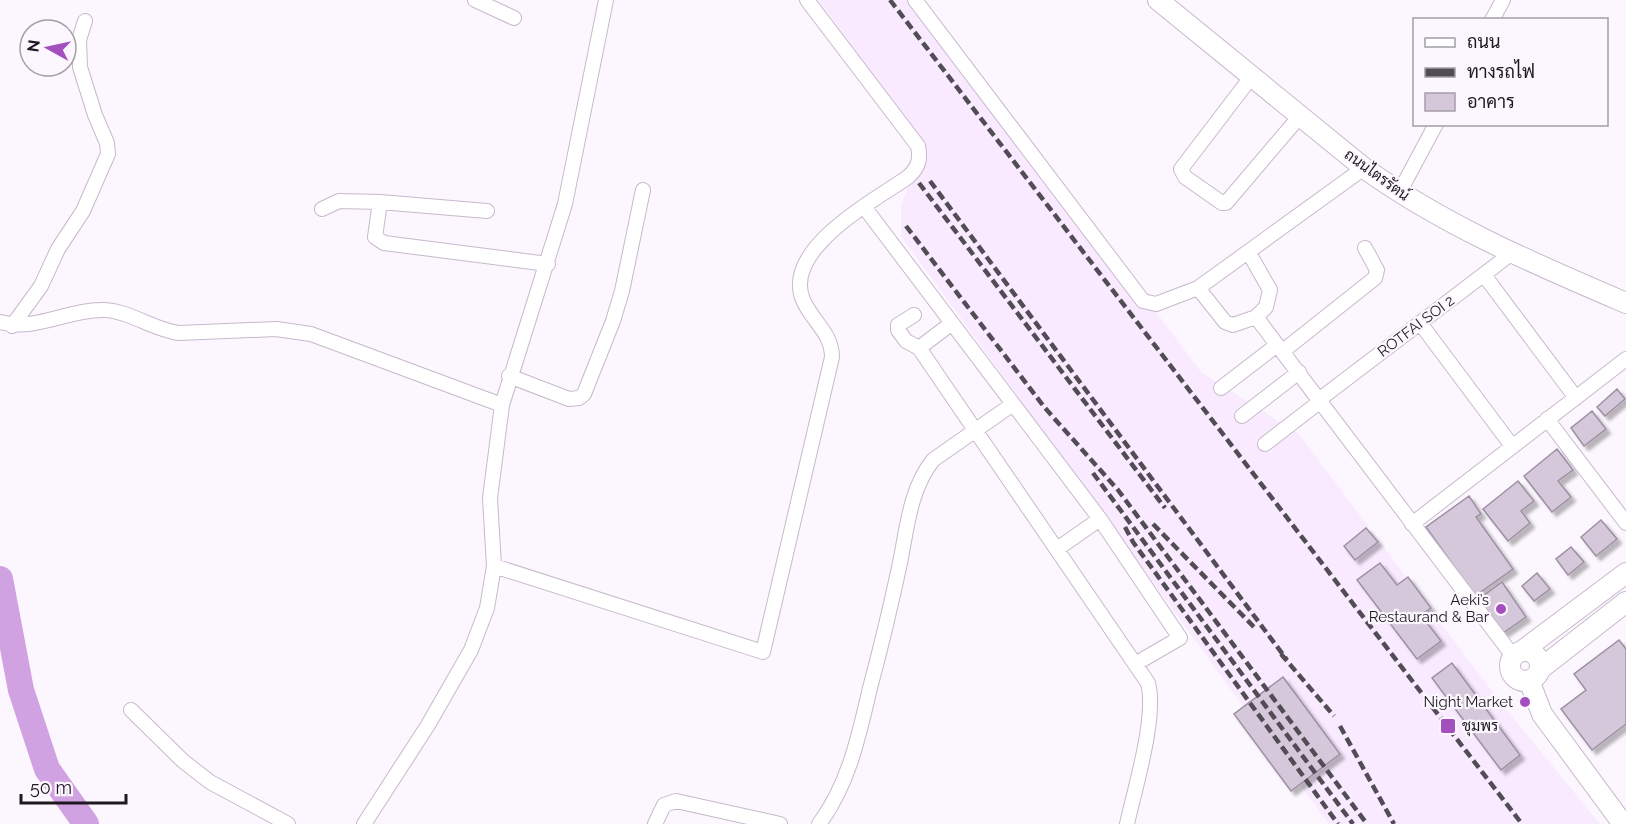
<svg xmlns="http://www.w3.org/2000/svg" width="1626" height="824" viewBox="0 0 1626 824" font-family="Raleway,Sarabun,sans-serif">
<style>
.built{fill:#f9eaff}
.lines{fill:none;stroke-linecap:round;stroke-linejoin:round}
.river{stroke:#d1a2e1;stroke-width:26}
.building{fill:#d6c8db;stroke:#9d90a2;stroke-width:1.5;filter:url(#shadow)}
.street-casing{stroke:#c7b9cc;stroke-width:16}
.secondary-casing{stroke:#c7b9cc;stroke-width:22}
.street{stroke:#fff;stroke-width:14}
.secondary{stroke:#fff;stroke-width:20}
.rail{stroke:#524d54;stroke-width:4.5;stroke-dasharray:9 4.5;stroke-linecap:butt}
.poi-dot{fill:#a350be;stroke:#fcf6fe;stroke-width:2}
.labels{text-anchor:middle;stroke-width:4.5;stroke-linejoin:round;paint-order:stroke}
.street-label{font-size:15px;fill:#1e1920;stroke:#fcf6fe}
.poi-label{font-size:15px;fill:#1e1920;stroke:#fcf6fe;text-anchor:end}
</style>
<defs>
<filter id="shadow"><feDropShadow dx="4.5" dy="4.5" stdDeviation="1.5" flood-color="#0004"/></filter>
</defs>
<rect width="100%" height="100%" fill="#fcf6fe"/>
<path class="built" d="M 819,0 L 922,0 L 1201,372 L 1299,434 L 1497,698 L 1600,824 L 1329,824 L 901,236 L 901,205 L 924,145 Z"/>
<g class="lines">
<path class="river" d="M 0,579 L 21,690 L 47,769 L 86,824"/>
</g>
<path class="building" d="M 1617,389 L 1625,399 L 1605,416 L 1597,407 Z
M 1592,411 L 1606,429 L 1584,446 L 1571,428 Z
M 1557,449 L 1573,470 L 1558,481 L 1571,497 L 1552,512 L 1524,476 Z
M 1518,481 L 1534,501 L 1521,511 L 1530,523 L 1508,541 L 1483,509 Z
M 1469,496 L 1481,514 L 1476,517 L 1513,569 L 1475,596 L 1426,527 Z
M 1601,520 L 1617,539 L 1596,556 L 1581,537 Z
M 1366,528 L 1378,542 L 1355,560 L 1344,546 Z
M 1571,547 L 1584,562 L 1568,575 L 1556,559 Z
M 1380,563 L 1397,585 L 1408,577 L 1431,608 L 1421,615 L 1441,641 L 1417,659 L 1357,580 Z
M 1537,573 L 1550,589 L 1534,601 L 1522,586 Z
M 1502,582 L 1526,617 L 1503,633 L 1479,599 Z
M 1619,640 L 1626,649 L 1626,724 L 1592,750 L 1561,709 L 1586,690 L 1574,674 Z
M 1452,663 L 1520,755 L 1501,770 L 1432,678 Z
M 1283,677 L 1340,754 L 1291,791 L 1234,714 Z"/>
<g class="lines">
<defs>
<path id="street" d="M 475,0 L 514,18
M 915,0 L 1143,301 L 1156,304 L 1198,288 L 1225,322 L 1233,325 L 1256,317 L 1513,656
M 1492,20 L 1503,0
M 1252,76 L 1181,169 L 1185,177 L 1222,203 L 1226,203 L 1300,116
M 1399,193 L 1436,124
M 865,208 L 1100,519 L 1180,638 L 1135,664
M 322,209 L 339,201 L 380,202
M 487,211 L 380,202 L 375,237 L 384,243 L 548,264
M 1249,253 L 1270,290 L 1266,307 L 1256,317
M 1484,275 L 1576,398
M 1198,288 L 1364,168
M 914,315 L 898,325 L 898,330 L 906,341 L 919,348
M 0,322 C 36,332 68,309 104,310 C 130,311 154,330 179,333 L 276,329 L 311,334 L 502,405
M 952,323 L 919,348 L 1148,683 C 1157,716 1135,788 1127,824
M 1420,323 L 1512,446
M 12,326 L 41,286 L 58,249 L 83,211 L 108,154 L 107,143 L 95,115 L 80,67 L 79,40 L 85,21
M 1283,351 L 1375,278 L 1377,270 L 1365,248
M 509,376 L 569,399 L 579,398 L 584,394 L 613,321 L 622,291 L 643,190
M 1221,388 L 1277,345
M 1320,399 L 1512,253
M 1242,416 L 1299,372
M 1547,419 L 1626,523
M 1265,444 L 1322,400
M 1412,524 L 1626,359
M 1057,549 L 1100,519
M 494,566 L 763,652 L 832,357 C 832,333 812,321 803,300 C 782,249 874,201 908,177 C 918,168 921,160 918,146 L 807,0
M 131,710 L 183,761 L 210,782 L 288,824
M 364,824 L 428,725 L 471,650 L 487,608 L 494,566 L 490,498 L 502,405 L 565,204 L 606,0
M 655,824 L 664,805 L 676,801 L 780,824
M 819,824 C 849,784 859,735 870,688 C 881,647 891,605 900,563 C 907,528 910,489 933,460 L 1013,404"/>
<path id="secondary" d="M 1158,0 L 1364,168 C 1445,226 1535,264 1626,303
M1510 666a15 15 0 1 1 30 0a15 15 0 1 1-30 0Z
M 1522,651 L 1626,573
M 1540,669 L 1626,602
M 1529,680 L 1542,714 L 1623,824"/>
</defs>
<use href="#street" class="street-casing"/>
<use href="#secondary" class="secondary-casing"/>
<use href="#street" class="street"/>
<use href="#secondary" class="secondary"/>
<path class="rail" d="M 890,0 L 1522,824
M 930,181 L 1287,660
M 919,183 L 1165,508
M 906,226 L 1045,408 L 1118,490 L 1367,824
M 1093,473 L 1353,824
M 1153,524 L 1254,627
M 1125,527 L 1133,542 L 1338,824
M 1281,654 L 1334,716
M 1340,726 L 1394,824"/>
</g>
<g class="poi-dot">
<circle cx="1501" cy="609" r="6"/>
<circle cx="1525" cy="702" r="6"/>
<rect x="1440" y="718" width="16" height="16" rx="3"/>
</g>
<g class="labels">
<g class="street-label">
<text transform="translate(1377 175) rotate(36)" y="5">ถนนไตรรัตน์</text>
<text transform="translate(1416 326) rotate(-37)" y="5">ROTFAI SOI 2</text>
</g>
<g class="poi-label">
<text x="1489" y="605">Aeki’s<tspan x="1489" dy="17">Restaurand &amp; Bar</tspan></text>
<text x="1513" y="707">Night Market</text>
<text x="1462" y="731" text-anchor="start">ชุมพร</text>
</g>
</g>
<rect x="1413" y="18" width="195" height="108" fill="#fcf6fe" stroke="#a39ea5" stroke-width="1.5"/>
<rect x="1425" y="38" width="30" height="9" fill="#ffffff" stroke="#a39ea5" stroke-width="1.5"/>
<text x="1467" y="48" font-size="18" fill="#1e1920">ถนน</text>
<rect x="1425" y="68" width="30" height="9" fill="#524d54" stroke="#a39ea5" stroke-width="1.5"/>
<text x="1467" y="78" font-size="18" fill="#1e1920">ทางรถไฟ</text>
<rect x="1425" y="93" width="30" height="18" fill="#d6c8db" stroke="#a39ea5" stroke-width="1.5"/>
<text x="1467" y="108" font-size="18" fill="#1e1920">อาคาร</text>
<g transform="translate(48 48) rotate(278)"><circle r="28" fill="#fcf6fe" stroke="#a39ea5" stroke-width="1.5"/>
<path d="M0-4.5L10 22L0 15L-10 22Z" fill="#a350be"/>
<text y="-9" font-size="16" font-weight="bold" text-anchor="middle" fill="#1e1920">N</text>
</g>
<path d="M21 794v9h105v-9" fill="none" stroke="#1e1920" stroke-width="3"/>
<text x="30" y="794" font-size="18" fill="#1e1920" stroke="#fcf6fe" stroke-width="4.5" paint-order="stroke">50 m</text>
</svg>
